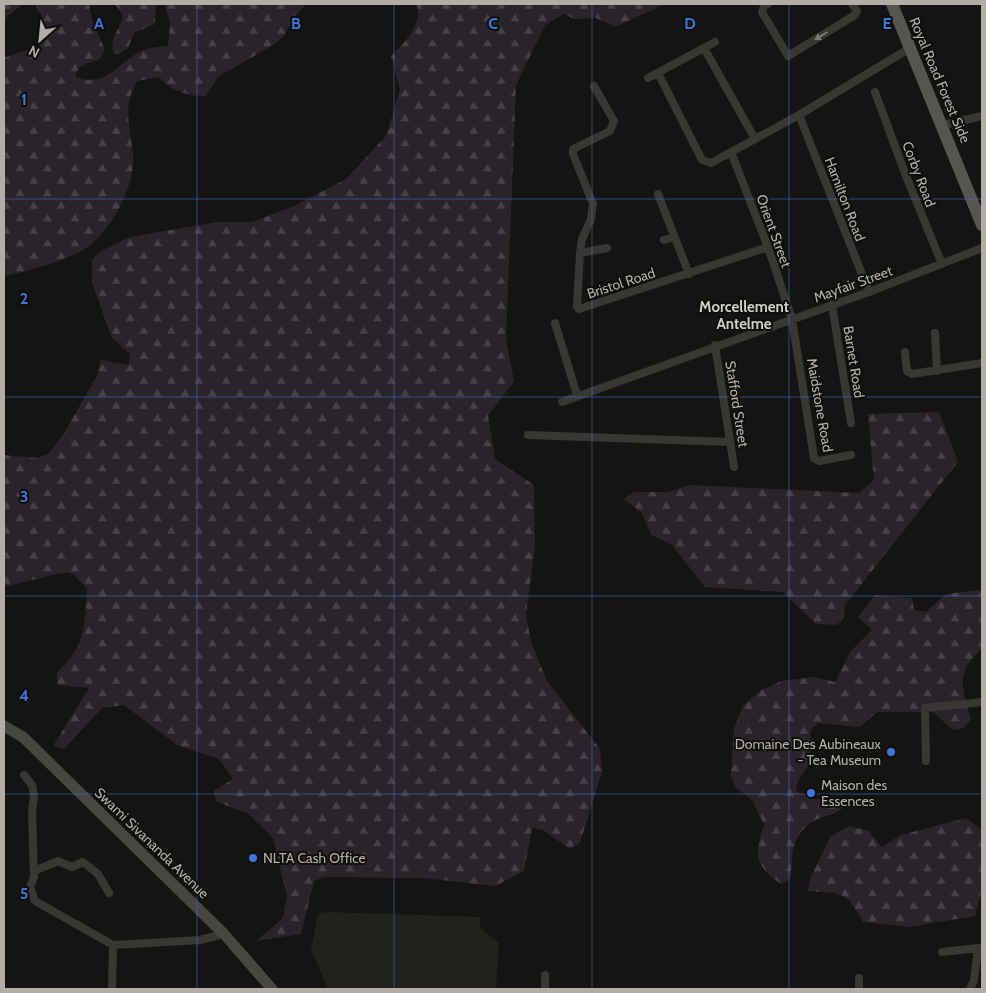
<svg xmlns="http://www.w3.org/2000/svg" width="986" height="993" viewBox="0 0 986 993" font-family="Cabin,sans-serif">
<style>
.built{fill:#21211e}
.forest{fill:url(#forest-firs)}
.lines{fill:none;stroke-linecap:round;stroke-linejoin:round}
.street{stroke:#383734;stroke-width:8}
.secondary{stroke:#484642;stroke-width:11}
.primary{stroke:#575550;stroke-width:12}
.oneway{fill:#7c7872}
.grid{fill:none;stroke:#4276dc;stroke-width:1;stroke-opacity:0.55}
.poi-dot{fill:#4276dc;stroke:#0f0f0d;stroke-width:2}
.labels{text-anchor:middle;stroke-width:4;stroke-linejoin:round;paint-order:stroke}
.street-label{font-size:14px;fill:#b3aea5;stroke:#0f0f0d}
.poi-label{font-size:14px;fill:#b3aea5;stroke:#0f0f0d;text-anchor:start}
.neighbourhood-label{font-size:15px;font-weight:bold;fill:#cfcdc6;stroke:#0f0f0d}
.grid-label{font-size:16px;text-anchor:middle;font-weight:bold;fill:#4276dc;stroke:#0f0f0d;stroke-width:4;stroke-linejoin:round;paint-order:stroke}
</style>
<defs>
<pattern id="forest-firs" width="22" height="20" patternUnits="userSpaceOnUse" patternTransform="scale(1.25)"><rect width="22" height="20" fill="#2b232a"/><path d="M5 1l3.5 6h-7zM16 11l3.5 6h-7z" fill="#474046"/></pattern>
</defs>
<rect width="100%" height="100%" fill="#141412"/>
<path class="built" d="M 329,912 L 480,917 L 480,928 L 499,943 L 496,989 L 328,989 L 311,949 L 318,913 Z"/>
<path class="forest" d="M 4,4 L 23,4 L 4,19 Z
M 35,4 L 89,4 L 92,20 L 105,50 L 100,59 C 90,63 76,64 76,77 C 106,88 117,64 141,51 C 149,47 159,47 168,46 L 170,23 L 165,4 L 306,4 L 295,16 L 284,36 L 276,43 L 218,77 L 206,96 C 188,97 170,90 159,77 L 137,81 C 134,87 130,95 129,102 C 126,120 132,138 133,155 C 135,186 115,222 93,243 C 75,259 28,271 4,276 L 4,58 L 35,47 L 43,40 L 44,23 Z
M 115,4 L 159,4 L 156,7 L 155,24 L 134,33 L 128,48 L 119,54 L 114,53 C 108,42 120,29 123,16 Z
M 416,4 L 665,4 L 615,27 L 596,18 L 574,19 L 564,14 L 545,25 L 516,85 L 506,339 L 514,381 L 488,416 L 495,459 L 534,485 L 535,547 L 526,614 L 531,642 L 547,681 L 600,749 L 602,771 L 580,843 L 570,849 L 543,830 L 532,828 L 524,871 L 495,886 L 423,878 L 324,877 L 314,881 L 301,934 L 256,941 L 283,918 L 287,896 L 273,838 L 249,814 L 217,802 L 214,791 L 233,779 L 219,759 L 177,745 L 124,705 L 102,708 L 64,749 L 53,746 L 89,688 L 57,685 L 57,673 C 87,643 84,628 87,588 L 72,573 L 61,573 L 4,587 L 4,455 L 37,458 L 48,454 L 63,435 L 98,374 L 100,360 L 129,365 L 130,354 L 112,338 L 92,283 L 92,260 L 99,252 L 130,237 L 217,222 L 252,222 L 294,206 L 346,179 L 386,136 L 400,90 L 391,56 C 404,43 424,24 416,4 Z
M 939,412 L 958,462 L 845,605 L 844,617 L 837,625 L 816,624 L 783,592 L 705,587 L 671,544 L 651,535 L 642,513 L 624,499 L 634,492 L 668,492 L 690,485 L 859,493 L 874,480 L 868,414 Z
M 979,590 L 982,591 L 982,649 C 955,671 962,689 971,719 L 964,728 L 953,730 L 933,712 L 877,712 L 860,727 L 817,723 L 810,731 L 811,763 L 798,780 L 796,791 L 815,799 L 837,798 L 844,806 C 834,817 826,814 814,821 C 791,834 792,855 791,878 L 781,884 C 754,864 754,856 764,825 L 752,800 L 735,787 L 731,775 L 734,728 L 743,706 L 760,691 L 781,681 L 814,677 L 835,682 L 851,651 L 872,630 L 858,617 L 875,595 L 912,598 L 914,610 L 926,612 L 946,594 Z
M 966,818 L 982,830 L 982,888 L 975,916 L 909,927 L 863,922 C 845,889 843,894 808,891 L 810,879 L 830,837 L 849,826 L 869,831 L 882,847 L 901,835 Z"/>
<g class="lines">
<path class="street" d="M 768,4 L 764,6 L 762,12 L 788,56 L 855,15 L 857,11 L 852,4
M 704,48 L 755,139
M 658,73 L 702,160 L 711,163 L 799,115 L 910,48
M 648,78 L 715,42
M 594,86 L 614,121 L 610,131 L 573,149 L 573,154 L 593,204 L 591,219 L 582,239 L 580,253 L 577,307 L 579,309 L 768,247
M 875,92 L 906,176 L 942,264
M 799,115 L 869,292
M 943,125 L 982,116
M 731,152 L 768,247 L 792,319 L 814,458 L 819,461 L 851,455
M 658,194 L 689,274
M 664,240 L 674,237
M 580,253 L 607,248
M 832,305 L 851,423
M 555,323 L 577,395
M 935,333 L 937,371
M 715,345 L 734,467
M 905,352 L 907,371 L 912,374 L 982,363
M 562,402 L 869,292 L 982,248
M 528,435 L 730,442
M 926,761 L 925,708 L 982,702
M 24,775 L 32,785 L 34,797 L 32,812 L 34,877 L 30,887 L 35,901 L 113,945 L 200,940 L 224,934
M 34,871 L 58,861 L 72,867 L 83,862 L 98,874 L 109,893
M 942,952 L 978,948 L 974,980 L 970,989
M 112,989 L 113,945
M 545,989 L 545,975
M 859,989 L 859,978"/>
<path class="secondary" d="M 4,726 L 23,737 L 224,934 L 272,989"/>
<path class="primary" d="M 892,4 L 982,225"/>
</g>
<defs><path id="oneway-solid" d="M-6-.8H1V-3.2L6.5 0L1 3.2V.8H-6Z" transform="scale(1.25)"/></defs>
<use class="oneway" href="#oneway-solid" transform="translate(821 36) rotate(148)"/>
<path class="grid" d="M 197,4 L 197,989M 394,4 L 394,989M 592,4 L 592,989M 789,4 L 789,989M 4,199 L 982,199M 4,397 L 982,397M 4,596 L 982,596M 4,794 L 982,794"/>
<g class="poi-dot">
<circle cx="891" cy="752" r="5"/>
<circle cx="811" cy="793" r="5"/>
<circle cx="253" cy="858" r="5"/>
</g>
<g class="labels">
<g class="street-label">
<text transform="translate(940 80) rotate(67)" y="5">Royal Road Forest Side</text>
<text transform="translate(919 174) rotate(69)" y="5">Corby Road</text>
<text transform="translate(845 199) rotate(69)" y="5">Hamilton Road</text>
<text transform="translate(774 231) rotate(70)" y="5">Orient Street</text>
<text transform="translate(621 283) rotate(-18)" y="5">Bristol Road</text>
<text transform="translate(853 284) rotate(-20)" y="5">Mayfair Street</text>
<text transform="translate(854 362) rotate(81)" y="5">Barnet Road</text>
<text transform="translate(737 404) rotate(81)" y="5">Stafford Street</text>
<text transform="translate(820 405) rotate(80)" y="5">Maidstone Road</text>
<text transform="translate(152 843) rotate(44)" y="5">Swami Sivananda Avenue</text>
</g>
<g class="poi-label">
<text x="881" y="749" text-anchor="end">Domaine Des Aubineaux<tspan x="881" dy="16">- Tea Museum</tspan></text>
<text x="821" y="790">Maison des<tspan x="821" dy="16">Essences</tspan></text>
<text x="263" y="863">NLTA Cash Office</text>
</g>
<g class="neighbourhood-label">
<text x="744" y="312">Morcellement<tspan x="744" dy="17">Antelme</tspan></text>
</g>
</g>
<g class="grid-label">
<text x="99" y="29">A</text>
<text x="296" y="29">B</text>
<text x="493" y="29">C</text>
<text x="690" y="29">D</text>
<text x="887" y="29">E</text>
<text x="24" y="105">1</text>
<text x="24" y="304">2</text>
<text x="24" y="502">3</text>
<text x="24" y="701">4</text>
<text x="24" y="899">5</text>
</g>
<rect width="986" height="993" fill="none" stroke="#b3aea5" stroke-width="10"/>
<g transform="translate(40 40) rotate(207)" stroke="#0f0f0d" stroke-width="4" paint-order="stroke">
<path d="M0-4L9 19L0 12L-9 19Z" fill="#b3aea5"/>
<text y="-8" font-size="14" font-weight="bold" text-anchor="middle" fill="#b3aea5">N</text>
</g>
</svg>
